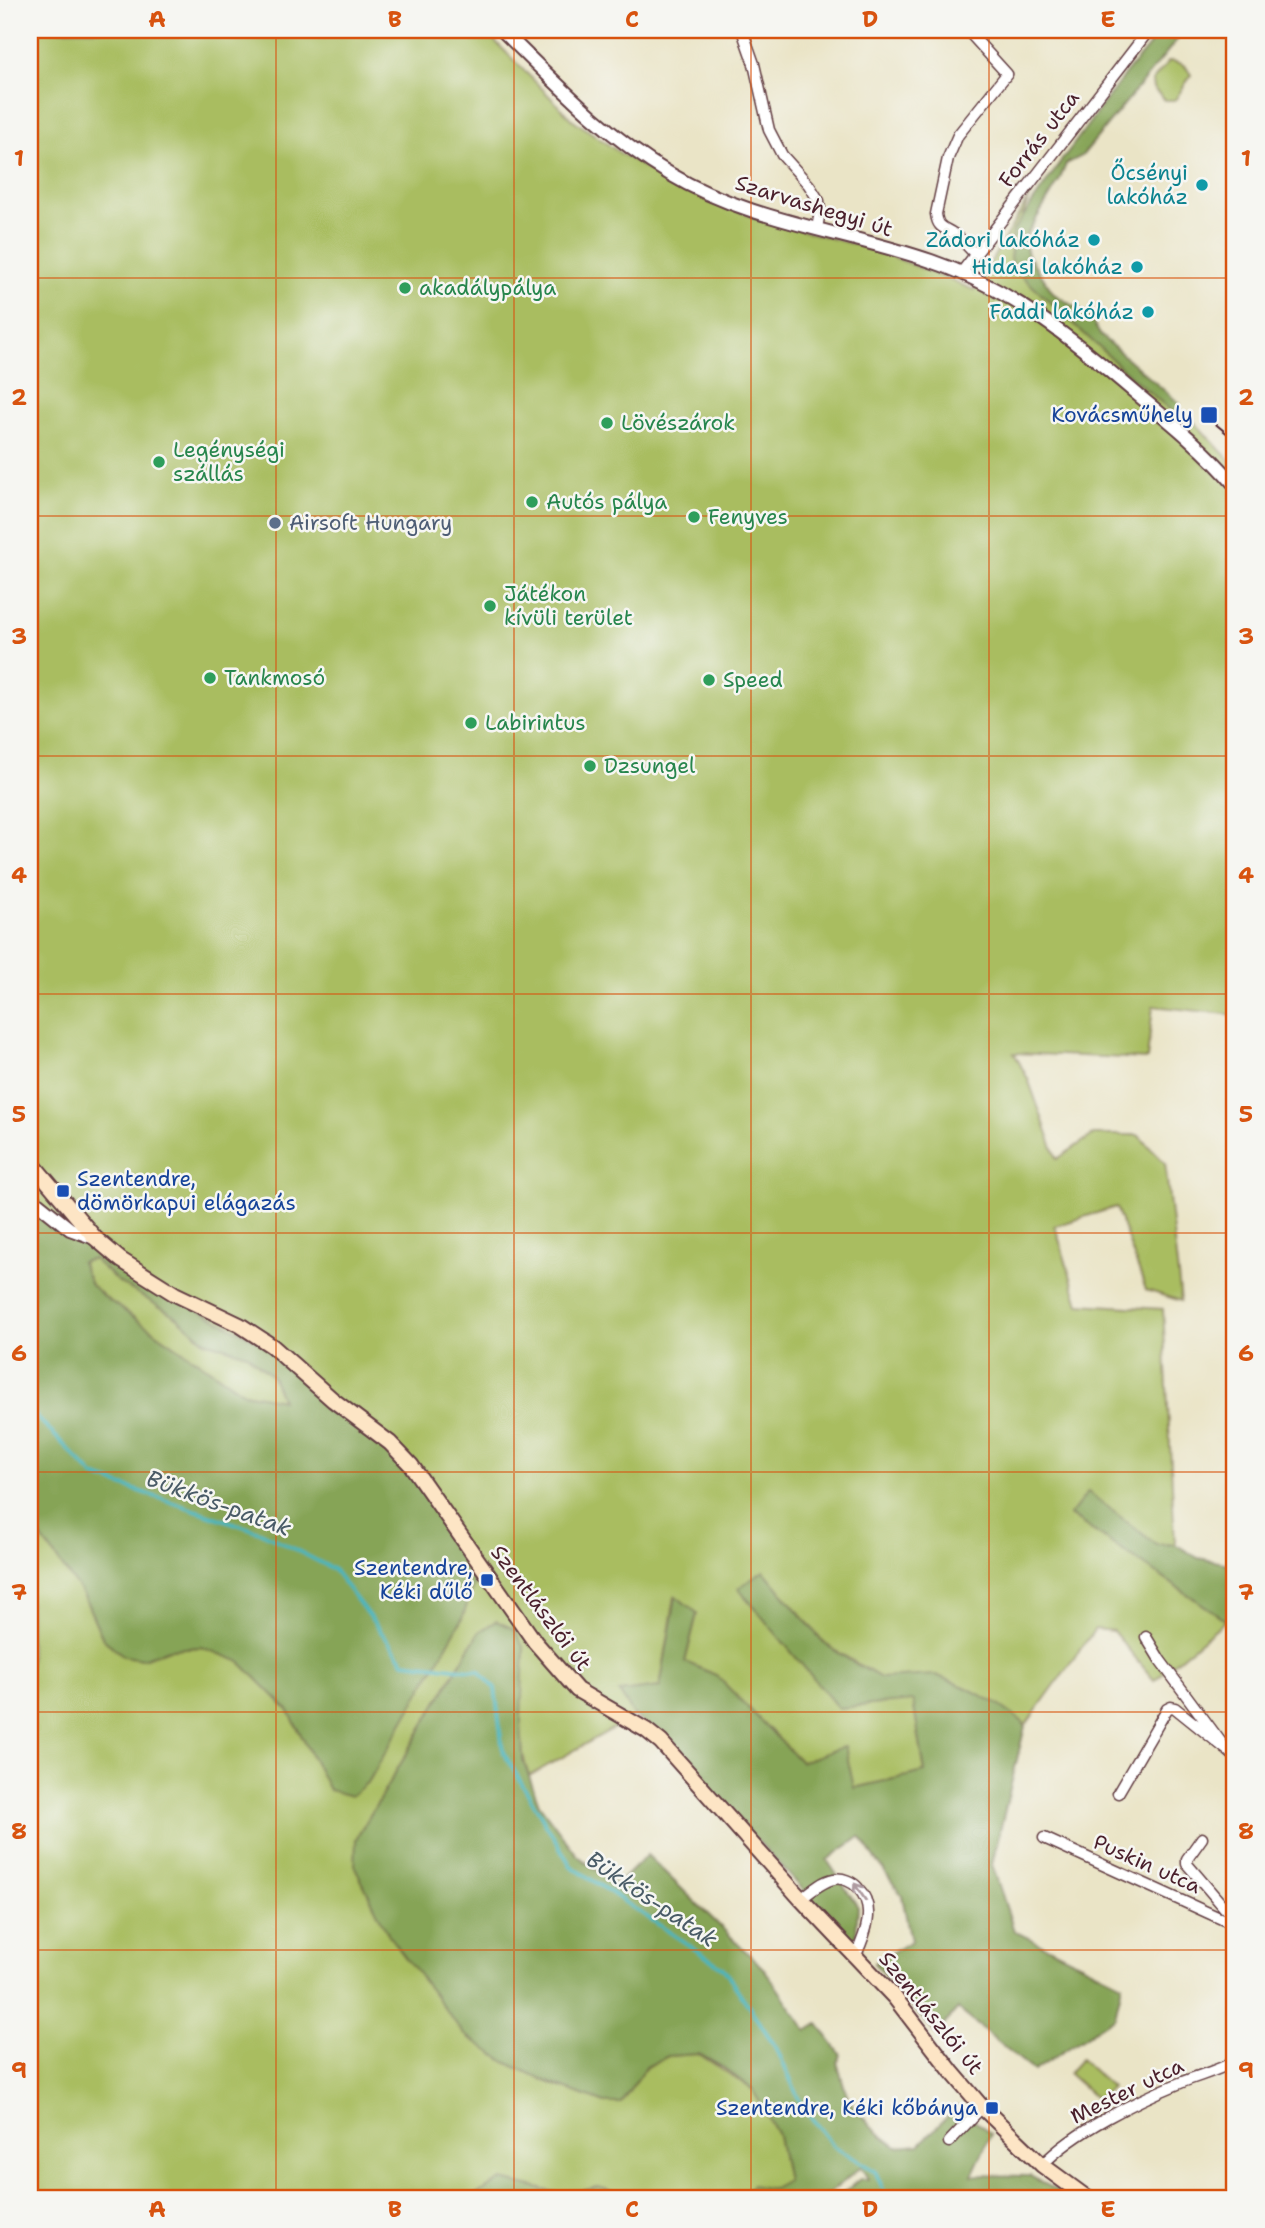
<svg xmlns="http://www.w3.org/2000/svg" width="1265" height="2228" viewBox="0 0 1265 2228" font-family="'Shantell Sans',sans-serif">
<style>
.green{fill:#a9bd61;stroke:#7a6e46;stroke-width:2}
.forest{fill:#86a457;stroke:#686241;stroke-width:2;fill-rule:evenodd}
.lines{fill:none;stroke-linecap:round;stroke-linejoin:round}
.stream{stroke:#47b6c0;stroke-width:3.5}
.minor-casing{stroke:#623d42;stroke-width:13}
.tertiary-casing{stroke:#623d42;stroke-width:16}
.secondary-casing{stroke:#623d42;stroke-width:18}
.minor{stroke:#fff;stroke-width:10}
.tertiary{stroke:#fff;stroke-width:12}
.secondary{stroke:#fde5c5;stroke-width:14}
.tram{stroke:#4a1f2b;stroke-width:2}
.oneway{stroke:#ae9aa0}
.grid{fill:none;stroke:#d8530f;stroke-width:2;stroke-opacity:0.55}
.culture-dot{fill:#0f9aa8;stroke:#f6f6f2;stroke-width:2.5}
.leisure-dot{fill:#2e9e5b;stroke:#f6f6f2;stroke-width:2.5}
.transit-dot{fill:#1a4fb4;stroke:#f6f6f2;stroke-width:2.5}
.service-dot{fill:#5c6f8a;stroke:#f6f6f2;stroke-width:2.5}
.labels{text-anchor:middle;stroke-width:5;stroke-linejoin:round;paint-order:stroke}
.street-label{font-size:21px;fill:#4a1f2b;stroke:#f6f6f2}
.culture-label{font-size:21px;fill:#0d838f;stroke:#f6f6f2;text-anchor:end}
.leisure-label{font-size:21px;fill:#27864d;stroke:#f6f6f2;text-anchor:start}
.transit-label{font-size:21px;fill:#164399;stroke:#f6f6f2;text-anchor:end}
.service-label{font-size:21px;fill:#4e5e75;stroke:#f6f6f2;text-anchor:start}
.water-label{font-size:23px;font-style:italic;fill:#495b67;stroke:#f6f6f2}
.neatline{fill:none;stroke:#d8530f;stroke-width:2.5}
.grid-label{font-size:23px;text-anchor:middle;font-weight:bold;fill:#d8530f}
</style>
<rect width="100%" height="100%" fill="#f6f6f2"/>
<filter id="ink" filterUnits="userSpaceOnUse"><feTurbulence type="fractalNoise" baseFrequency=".0143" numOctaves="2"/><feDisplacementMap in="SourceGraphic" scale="14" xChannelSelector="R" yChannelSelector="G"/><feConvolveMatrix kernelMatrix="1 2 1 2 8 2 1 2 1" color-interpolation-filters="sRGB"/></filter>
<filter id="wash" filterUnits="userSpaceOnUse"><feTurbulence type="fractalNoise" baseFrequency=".00686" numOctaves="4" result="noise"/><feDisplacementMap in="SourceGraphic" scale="28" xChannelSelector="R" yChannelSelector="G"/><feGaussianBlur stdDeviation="1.57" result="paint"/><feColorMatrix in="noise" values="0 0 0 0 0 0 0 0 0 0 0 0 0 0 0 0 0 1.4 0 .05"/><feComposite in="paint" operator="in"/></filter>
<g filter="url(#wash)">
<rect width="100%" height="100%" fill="#eae4c6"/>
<path class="green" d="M 30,30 L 484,30 L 572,119 L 620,153 L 669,182 L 756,218 L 879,251 L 974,290 L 1031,194 L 1023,214 L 1018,234 L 1028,274 L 1197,425 L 1235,466 L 1235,1015 L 1153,1006 L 1147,1059 L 1014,1053 L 1028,1079 L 1057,1159 L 1093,1135 L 1138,1135 L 1165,1163 L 1181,1301 L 1146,1290 L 1116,1207 L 1055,1226 L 1079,1304 L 1163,1309 L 1175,1544 L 1157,1545 L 1088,1493 L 1071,1516 L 1226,1620 L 1154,1680 L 1113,1631 L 1095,1629 L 1025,1726 L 1023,1722 L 967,1688 L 936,1676 L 881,1678 L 825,1644 L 797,1610 L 838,1708 L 913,1700 L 925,1772 L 854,1788 L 801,1762 L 716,1675 L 685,1662 L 697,1614 L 675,1596 L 660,1688 L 619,1692 L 635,1716 L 529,1776 C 514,1737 523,1690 524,1649 L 496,1621 L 479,1632 L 356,1839 L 505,2062 L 550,2083 L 605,2103 L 621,2103 L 646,2067 L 668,2056 L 699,2054 L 753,2090 L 778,2135 L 787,2181 L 773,2190 L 748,2189 L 751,2198 L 708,2198 L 688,2194 L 636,2198 L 598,2187 L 566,2195 L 502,2180 L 469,2198 L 30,2198 L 30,1522 L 84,1596 L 103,1639 L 143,1659 L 169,1649 L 201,1647 L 239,1661 L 289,1711 L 329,1790 L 474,1584 L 464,1561 L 402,1460 L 157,1288 L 30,1205 Z
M 1169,61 C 1181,62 1186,65 1191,75 L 1175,100 L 1165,100 L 1153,88 L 1152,81 Z
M 93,1259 L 120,1283 L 177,1317 L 205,1341 L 247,1354 L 272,1376 L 282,1400 L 244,1393 L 107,1299 L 91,1285 L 81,1262 Z
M 1081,2059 L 1111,2087 L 1098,2100 L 1068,2073 Z"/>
<path class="forest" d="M 1162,30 L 1185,30 L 1082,156 L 1066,164 L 1059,181 L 1024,239 L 1028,255 L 1054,294 L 1088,315 L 1101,336 L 1180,404 L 1177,416 L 1127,373 L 1016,271 L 1010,259 L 1013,231 L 1062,160 L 1126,73 Z
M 30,1205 L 157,1288 L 268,1346 L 402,1459 L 451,1528 L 474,1584 L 462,1619 L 369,1781 L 351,1796 L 329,1790 L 289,1711 L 239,1661 L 201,1647 L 169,1649 L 143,1659 L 124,1656 L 103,1639 L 84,1596 L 30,1522 ZM 93,1259 L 120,1283 L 177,1317 L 205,1341 L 247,1354 L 272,1376 L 282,1400 L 244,1393 L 107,1299 L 91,1285 L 81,1262 Z
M 1088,1492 L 1157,1545 L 1175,1544 L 1198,1558 L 1235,1565 L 1235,1626 L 1070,1515 Z
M 764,1571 L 825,1644 L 851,1661 L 881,1678 L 936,1675 L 967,1688 L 996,1703 L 1023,1722 L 1025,1726 L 992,1864 L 1014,1931 L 1122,1984 L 1115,2017 L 1034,2071 L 958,2009 L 936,2034 L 874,1963 L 911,1941 L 902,1896 L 860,1837 L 827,1860 L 858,1907 L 855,1946 L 672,1748 L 635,1716 L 619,1692 L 660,1687 L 676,1596 L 697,1613 L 685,1662 L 716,1675 L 801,1762 L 845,1746 L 854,1788 L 925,1772 L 913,1701 L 838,1708 L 738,1588 Z
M 496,1621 L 514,1629 L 524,1649 L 521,1720 L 523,1760 L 539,1804 L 577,1855 L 616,1885 L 647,1855 L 765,1970 L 807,2031 L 818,2024 L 841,2055 L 837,2062 L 848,2099 L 871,2127 L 897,2147 L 919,2145 L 958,2106 L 991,2134 L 972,2175 L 1030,2176 L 1071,2198 L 837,2198 L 860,2179 L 868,2179 L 861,2167 L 824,2198 L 752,2198 L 748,2189 L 752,2185 L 773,2189 L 787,2181 L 778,2135 L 753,2090 L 724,2068 L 699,2054 L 668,2056 L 646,2067 L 621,2103 L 605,2103 L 550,2083 L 505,2062 L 464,2034 L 389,1936 L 355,1867 L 356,1839 L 479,1632 Z
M 502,2180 L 566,2195 L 598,2187 L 636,2198 L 469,2198 Z"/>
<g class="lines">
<path class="stream" d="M 30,1410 L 94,1476 L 263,1533 L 333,1569 L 404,1662 L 479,1671 L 495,1688 L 503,1752 L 571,1866 L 723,1968 L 776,2047 L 801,2104 L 833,2146 L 875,2171 L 887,2198
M 975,2198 C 989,2190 1016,2189 1029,2198"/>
</g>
</g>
<g filter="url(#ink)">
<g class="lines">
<defs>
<path id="minor" d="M 742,30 L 754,64 L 769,130 L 782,155 L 809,185 L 819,201 L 820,211 L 817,229
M 967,30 L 1007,74 L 958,135 L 948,158 L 936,214 C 938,229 944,227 954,234 C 962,239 969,248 975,254
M 961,273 L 1149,30
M 1146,1637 L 1160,1660 L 1226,1749 L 1235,1757
M 1118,1793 L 1167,1709 L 1171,1707 L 1175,1708 L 1226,1749
M 1044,1838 L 1235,1925
M 1202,1838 L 1187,1859 L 1187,1864 L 1235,1920
M 801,1899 C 810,1892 822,1881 834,1879 C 842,1877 853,1882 858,1888 C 877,1907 865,1935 856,1955
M 949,2142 L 982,2107
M 1042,2165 C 1075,2131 1136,2101 1180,2083 C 1199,2075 1218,2071 1235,2061"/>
<path id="tertiary" d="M 502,30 C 555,82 606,136 670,174 C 750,222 845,231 931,261 C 1011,288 1075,341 1138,395 C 1172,423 1206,451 1235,485
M 30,1197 L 70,1229 L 95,1238"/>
<path id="secondary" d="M 30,1161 L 95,1238 L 121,1260 L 175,1294 L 240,1325 L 272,1346 L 333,1400 L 390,1443 L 411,1465 L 535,1642 L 577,1690 L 646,1730 L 661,1742 L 801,1899 L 895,1998 L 952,2072 L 982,2107 L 1042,2165 L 1087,2198"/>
</defs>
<use href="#minor" class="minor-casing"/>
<use href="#tertiary" class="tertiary-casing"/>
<use href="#secondary" class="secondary-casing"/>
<use href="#minor" class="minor"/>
<use href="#tertiary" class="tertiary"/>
<use href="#secondary" class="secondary"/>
<path class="tram" d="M 1201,412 L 1235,440"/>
</g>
<defs><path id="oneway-shaft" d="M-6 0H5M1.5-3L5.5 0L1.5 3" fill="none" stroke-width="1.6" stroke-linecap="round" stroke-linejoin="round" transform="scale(1.75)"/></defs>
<use class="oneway" href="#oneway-shaft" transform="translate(860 1892) rotate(-124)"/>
</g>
<path class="grid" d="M 276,30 L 276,2198M 514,30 L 514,2198M 751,30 L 751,2198M 989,30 L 989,2198M 30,278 L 1235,278M 30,516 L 1235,516M 30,756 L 1235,756M 30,994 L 1235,994M 30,1233 L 1235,1233M 30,1472 L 1235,1472M 30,1712 L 1235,1712M 30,1950 L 1235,1950"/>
<g class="culture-dot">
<circle cx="1202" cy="185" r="7"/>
<circle cx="1094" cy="240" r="7"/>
<circle cx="1137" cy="267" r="7"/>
<circle cx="1148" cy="312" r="7"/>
</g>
<g class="leisure-dot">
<circle cx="405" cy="288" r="7"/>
<circle cx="607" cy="423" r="7"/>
<circle cx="159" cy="462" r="7"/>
<circle cx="532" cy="502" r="7"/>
<circle cx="694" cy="517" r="7"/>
<circle cx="490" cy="606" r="7"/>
<circle cx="210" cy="678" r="7"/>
<circle cx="709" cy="680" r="7"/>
<circle cx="471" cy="723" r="7"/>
<circle cx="590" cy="766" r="7"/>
</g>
<g class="transit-dot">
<rect x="1200" y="406" width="18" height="18" rx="3.5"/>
<rect x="56" y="1184" width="14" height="14" rx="3.5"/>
<rect x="480" y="1573" width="14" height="14" rx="3.5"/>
<rect x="985" y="2101" width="14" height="14" rx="3.5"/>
</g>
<circle class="service-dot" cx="275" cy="523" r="7"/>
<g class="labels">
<g class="street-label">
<text transform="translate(1039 139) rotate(-52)" y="7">Forrás utca</text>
<text transform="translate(814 206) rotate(17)" y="7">Szarvashegyi út</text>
<text transform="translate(541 1608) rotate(53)" y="7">Szentlászlói út</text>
<text transform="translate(1147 1864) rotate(24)" y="7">Puskin utca</text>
<text transform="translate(931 2013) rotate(51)" y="7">Szentlászlói út</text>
<text transform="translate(1127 2091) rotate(-26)" y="7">Mester utca</text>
</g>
<g class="culture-label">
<text x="1188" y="180">Őcsényi<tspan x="1188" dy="24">lakóház</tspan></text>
<text x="1080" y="247">Zádori lakóház</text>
<text x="1123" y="274">Hidasi lakóház</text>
<text x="1134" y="319">Faddi lakóház</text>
</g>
<g class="leisure-label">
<text x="419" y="295">akadálypálya</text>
<text x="621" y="430">Lövészárok</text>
<text x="173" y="457">Legénységi<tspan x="173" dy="24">szállás</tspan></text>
<text x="546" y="509">Autós pálya</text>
<text x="708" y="524">Fenyves</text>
<text x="504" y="601">Játékon<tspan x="504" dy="24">kívüli terület</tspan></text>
<text x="224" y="685">Tankmosó</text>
<text x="723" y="687">Speed</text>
<text x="485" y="730">Labirintus</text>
<text x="604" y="773">Dzsungel</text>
</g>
<g class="transit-label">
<text x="1193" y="422">Kovácsműhely</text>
<text x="77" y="1186" text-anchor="start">Szentendre,<tspan x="77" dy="24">dömörkapui elágazás</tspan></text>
<text x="473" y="1575">Szentendre,<tspan x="473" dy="24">Kéki dűlő</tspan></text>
<text x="978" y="2115">Szentendre, Kéki kőbánya</text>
</g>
<g class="service-label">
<text x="289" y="530">Airsoft Hungary</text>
</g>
<g class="water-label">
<text transform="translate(219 1503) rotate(20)" y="8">Bükkös-patak</text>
<text transform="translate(652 1899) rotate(34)" y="8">Bükkös-patak</text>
</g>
</g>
<rect width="1265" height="2228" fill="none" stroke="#f6f6f2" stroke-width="77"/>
<rect x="38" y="38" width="1188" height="2152" class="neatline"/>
<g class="grid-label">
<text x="157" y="27">A</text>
<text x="395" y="27">B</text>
<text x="632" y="27">C</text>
<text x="870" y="27">D</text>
<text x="1108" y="27">E</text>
<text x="19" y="166">1</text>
<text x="1246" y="166">1</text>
<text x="19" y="405">2</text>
<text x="1246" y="405">2</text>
<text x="19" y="644">3</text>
<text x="1246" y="644">3</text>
<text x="19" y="883">4</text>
<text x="1246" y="883">4</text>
<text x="19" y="1122">5</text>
<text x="1246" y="1122">5</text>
<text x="19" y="1361">6</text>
<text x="1246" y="1361">6</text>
<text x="19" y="1600">7</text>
<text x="1246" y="1600">7</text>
<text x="19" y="1839">8</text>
<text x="1246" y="1839">8</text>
<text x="19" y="2078">9</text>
<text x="1246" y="2078">9</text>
<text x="157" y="2217">A</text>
<text x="395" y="2217">B</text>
<text x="632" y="2217">C</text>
<text x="870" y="2217">D</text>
<text x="1108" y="2217">E</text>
</g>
</svg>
